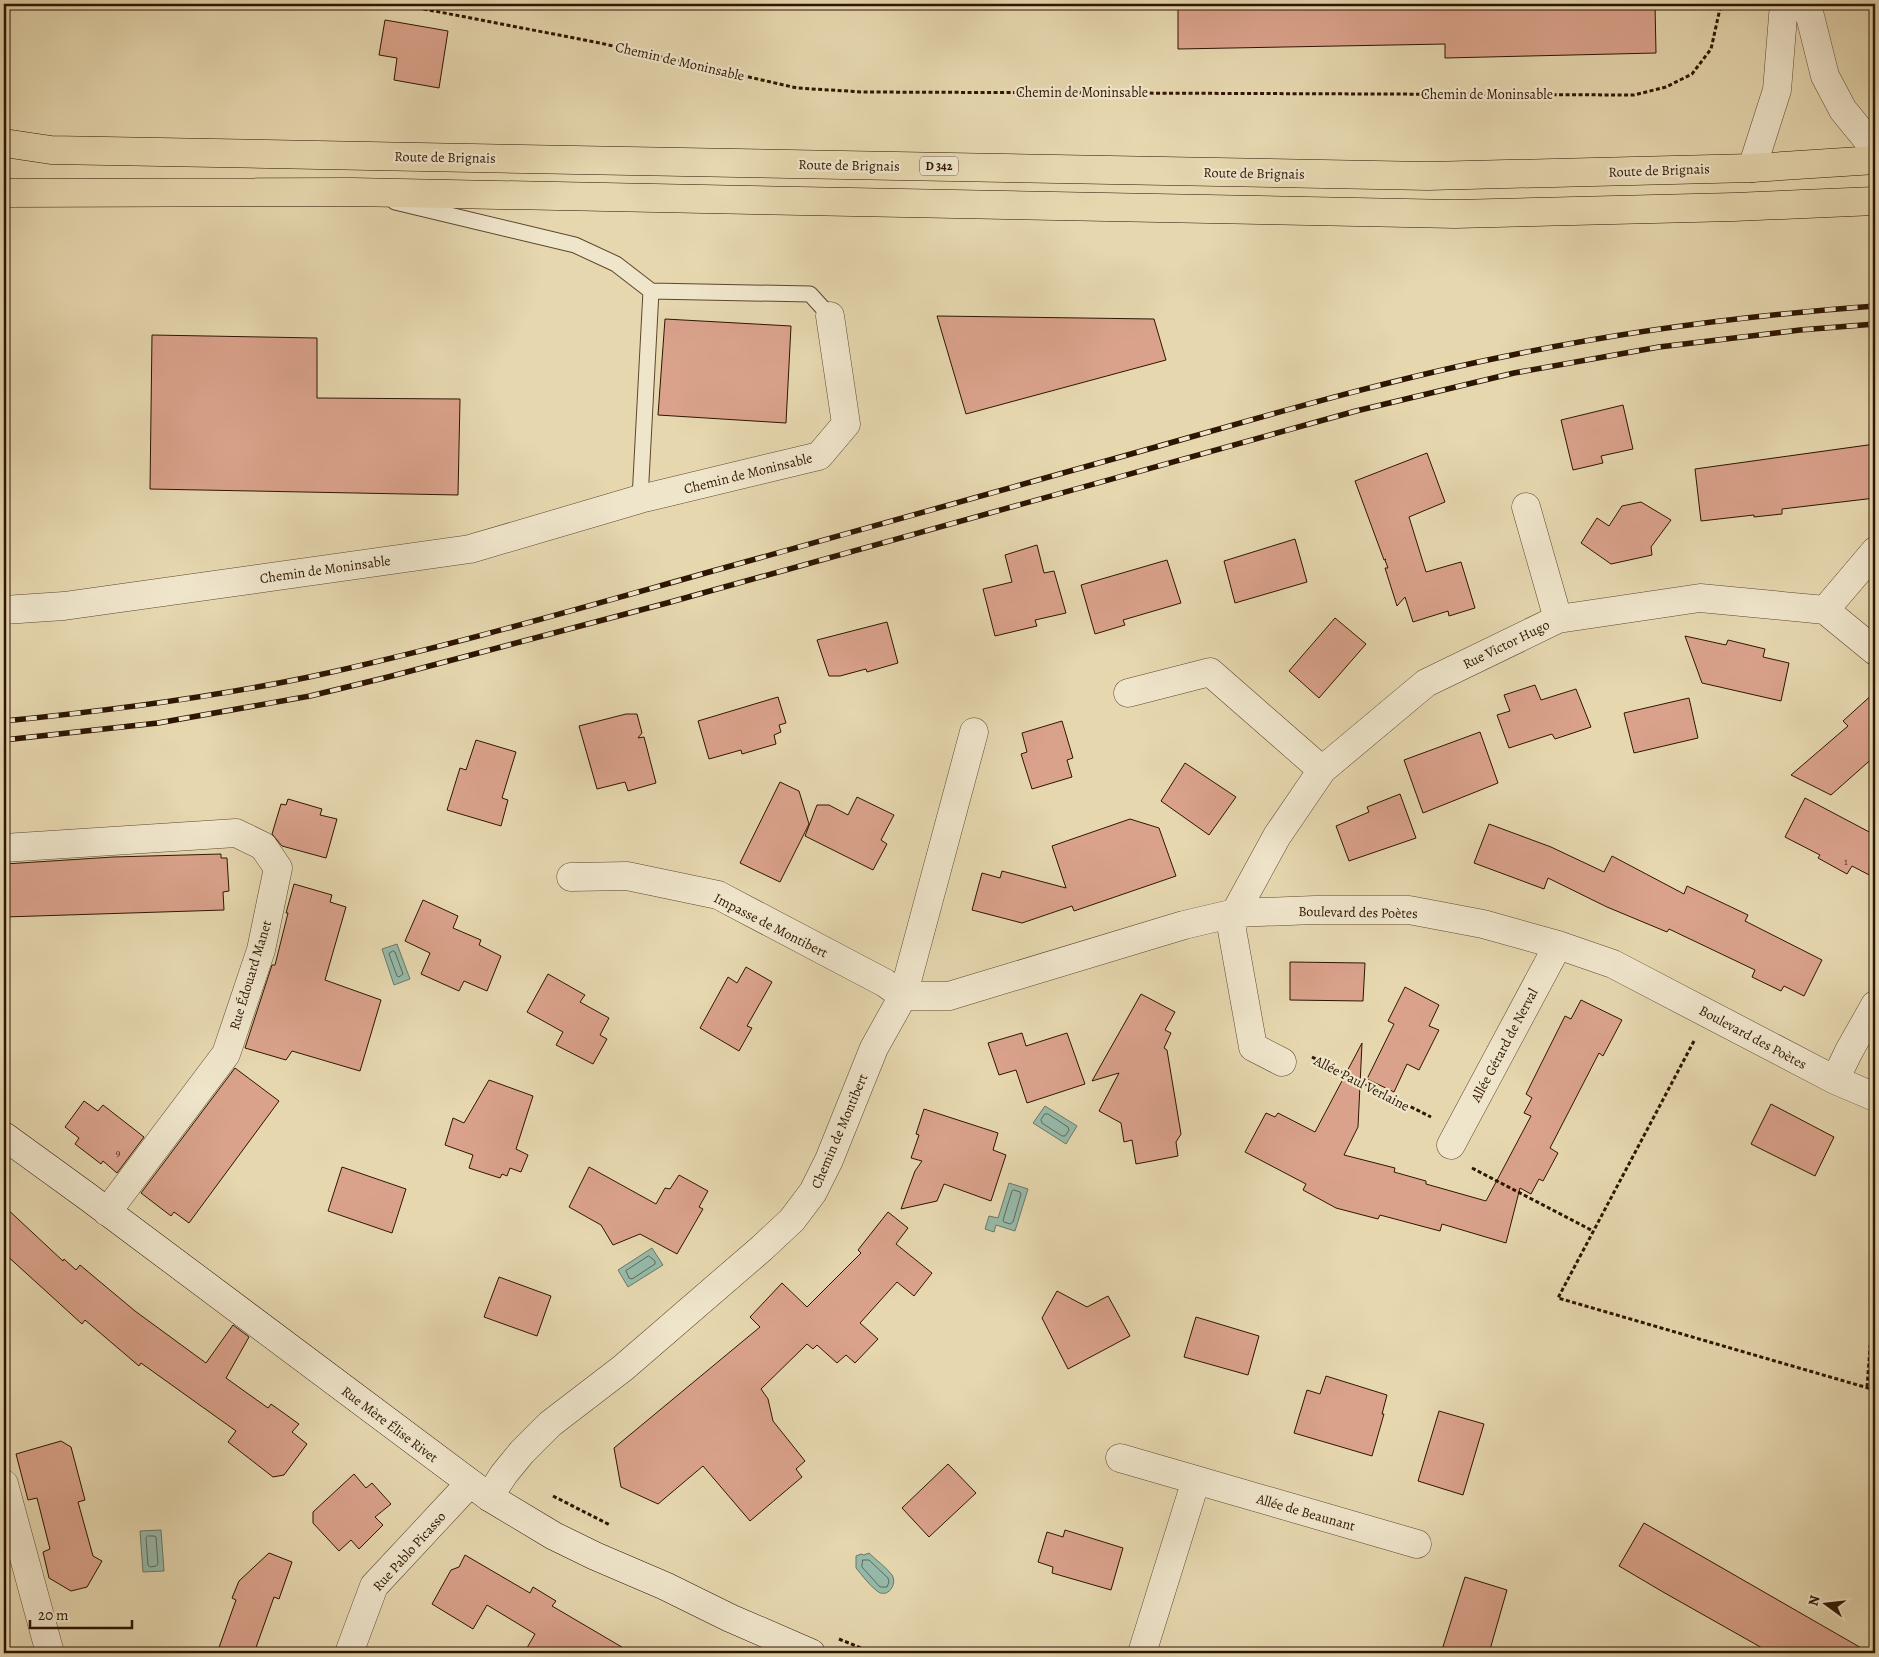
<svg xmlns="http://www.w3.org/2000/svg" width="1879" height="1657" viewBox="0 0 1879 1657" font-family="Alegreya,serif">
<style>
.water{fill:#96baaa;stroke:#6c7866}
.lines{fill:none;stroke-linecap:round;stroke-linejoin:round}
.shore{stroke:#626856;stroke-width:1}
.building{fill:#daa28b;stroke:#2e1501}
.lane-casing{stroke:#5c462c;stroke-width:17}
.street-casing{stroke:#5c462c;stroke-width:29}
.secondary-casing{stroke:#2e1501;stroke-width:29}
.primary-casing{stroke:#2e1501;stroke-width:29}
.path{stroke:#2e1501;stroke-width:3;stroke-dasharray:4 2.5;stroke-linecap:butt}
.lane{stroke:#efe5cb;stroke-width:15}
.street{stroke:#efe5cb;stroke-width:28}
.secondary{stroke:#efe5cb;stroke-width:28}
.primary{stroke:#e6d7af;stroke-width:28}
.rail-casing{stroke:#2e1501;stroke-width:5.5}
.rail{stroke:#efe5cb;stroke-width:4;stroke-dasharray:11;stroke-linecap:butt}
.labels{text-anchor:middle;stroke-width:4.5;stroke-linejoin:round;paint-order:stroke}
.number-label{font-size:11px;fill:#593824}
.shield{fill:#efe5cb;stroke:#68533e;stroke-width:1}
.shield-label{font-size:12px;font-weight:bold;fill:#2e1501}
.street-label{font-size:14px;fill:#2e1501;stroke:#efe5cb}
</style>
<rect width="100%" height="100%" fill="#e6d7af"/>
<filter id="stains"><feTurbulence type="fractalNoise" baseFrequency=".004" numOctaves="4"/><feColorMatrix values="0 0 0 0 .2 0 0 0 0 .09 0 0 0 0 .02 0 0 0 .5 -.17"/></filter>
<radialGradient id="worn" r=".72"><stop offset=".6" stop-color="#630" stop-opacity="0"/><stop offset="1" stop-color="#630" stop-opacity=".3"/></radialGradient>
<path class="water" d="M 397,944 L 410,979 L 394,985 L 382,949 Z
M 1045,1106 L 1077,1126 L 1066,1144 L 1033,1123 Z
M 1009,1183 L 1028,1189 L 1015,1231 L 996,1225 L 994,1232 L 985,1229 L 989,1216 L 998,1218 Z
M 652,1248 L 663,1265 L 628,1287 L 618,1270 Z
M 161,1530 L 164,1571 L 143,1572 L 140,1531 Z
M 869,1553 C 876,1560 886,1567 892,1575 C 898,1585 887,1599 877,1591 C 869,1585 862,1575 856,1568 L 856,1556 L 861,1554 L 864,1555 Z"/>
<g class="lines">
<path class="shore" d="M 393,951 L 395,952 L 403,974 L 399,977 L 397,976 L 389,954 Z
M 1045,1114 L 1048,1114 L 1068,1127 L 1069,1130 L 1065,1136 L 1062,1136 L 1042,1123 L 1041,1120 Z
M 1014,1190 L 1020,1192 L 1021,1194 L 1013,1222 L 1010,1224 L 1004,1222 L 1003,1220 L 1012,1191 Z
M 649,1256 L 655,1261 L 655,1264 L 632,1279 L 629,1278 L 626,1271 Z
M 148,1536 L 154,1536 L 156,1537 L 158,1564 L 156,1566 L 150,1567 L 148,1565 L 146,1538 Z
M 863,1560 L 869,1560 L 888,1578 L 889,1582 L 887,1587 L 880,1587 L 862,1567 Z"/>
</g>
<path class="building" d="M 1178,4 L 1655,4 L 1656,53 L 1445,58 L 1445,44 L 1178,49 Z
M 385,20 L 448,31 L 439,88 L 394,80 L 397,58 L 379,55 Z
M 937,316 L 1154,319 L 1166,360 L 966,414 Z
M 665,319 L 791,326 L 786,423 L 658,415 Z
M 152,335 L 317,338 L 317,398 L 460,399 L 458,495 L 150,489 Z
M 1623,405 L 1633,449 L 1601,456 L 1603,463 L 1573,470 L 1561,420 Z
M 1875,444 L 1875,498 L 1782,509 L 1782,514 L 1754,517 L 1754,515 L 1701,521 L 1695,469 Z
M 1427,453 L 1445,502 L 1409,517 L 1426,572 L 1461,562 L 1475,608 L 1449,616 L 1448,611 L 1413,622 L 1405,597 L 1397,606 L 1385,568 L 1388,568 L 1385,560 L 1386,559 L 1384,560 L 1355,481 Z
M 1641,502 L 1671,520 L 1651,547 L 1652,555 L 1611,564 L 1581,543 L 1597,518 L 1609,526 L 1622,506 Z
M 1295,539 L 1307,582 L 1235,603 L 1224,561 Z
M 1037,545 L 1044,573 L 1054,571 L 1066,613 L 1035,620 L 1037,626 L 995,636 L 983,589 L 1012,582 L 1005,555 Z
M 1167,560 L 1181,603 L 1123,620 L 1125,625 L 1095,634 L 1081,585 Z
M 1335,618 L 1366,644 L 1319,698 L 1289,671 Z
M 887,622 L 898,663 L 867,672 L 866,669 L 840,676 L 829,676 L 817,640 Z
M 1685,636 L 1726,645 L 1728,640 L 1765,649 L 1763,657 L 1789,663 L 1781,701 L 1702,683 Z
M 1535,685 L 1541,700 L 1576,689 L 1591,727 L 1555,739 L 1552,734 L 1509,748 L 1497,715 L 1510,711 L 1504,695 Z
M 1875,692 L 1875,756 L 1831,795 L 1791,775 L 1848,726 L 1843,721 Z
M 778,697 L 786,723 L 779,725 L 781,732 L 774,735 L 776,744 L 742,754 L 741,750 L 709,759 L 698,721 Z
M 1689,698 L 1698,738 L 1634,753 L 1624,713 Z
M 626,714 L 637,714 L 642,733 L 638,738 L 644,737 L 656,783 L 628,791 L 625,782 L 597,789 L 579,726 Z
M 1062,721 L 1073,758 L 1067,760 L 1072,777 L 1032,789 L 1021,754 L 1027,752 L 1022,733 Z
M 1480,732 L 1498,783 L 1423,813 L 1404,760 Z
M 476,740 L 516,752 L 502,798 L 508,800 L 501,826 L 447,810 L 460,768 L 466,770 Z
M 1185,763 L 1236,797 L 1209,835 L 1161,801 Z
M 780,782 L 799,791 L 809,824 L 780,882 L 740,863 Z
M 1400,794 L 1416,838 L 1349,861 L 1336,826 L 1369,812 L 1367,807 Z
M 857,797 L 894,815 L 881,840 L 887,844 L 873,870 L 805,836 L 817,805 L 829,805 L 848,815 Z
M 1805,798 L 1875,835 L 1875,878 L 1852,866 L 1847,874 L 1818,858 L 1820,855 L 1785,837 Z
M 288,799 L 322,809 L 320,815 L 337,819 L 326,858 L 282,846 L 272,834 L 281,804 L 286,805 Z
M 1130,819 L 1159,828 L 1176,876 L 1074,911 L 1072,906 L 1022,923 L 972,910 L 982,873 L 1000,878 L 1002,871 L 1066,888 L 1052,846 Z
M 1489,824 L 1551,847 L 1604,872 L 1612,856 L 1684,894 L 1687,886 L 1748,915 L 1745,921 L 1822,960 L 1804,996 L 1784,986 L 1781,991 L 1752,977 L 1755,970 L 1669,929 L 1667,932 L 1607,907 L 1548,878 L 1544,889 L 1474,863 Z
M 221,854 L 221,858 L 227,858 L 229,891 L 223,892 L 224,910 L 4,917 L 4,866 L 5,864 L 113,857 Z
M 294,884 L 332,895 L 330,902 L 346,907 L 325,980 L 381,1000 L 360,1071 L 292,1051 L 286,1060 L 245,1048 L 272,965 L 275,965 L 288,913 L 286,913 Z
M 423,900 L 458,916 L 453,928 L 481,940 L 479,945 L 501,956 L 487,991 L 464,981 L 459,991 L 421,974 L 430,953 L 405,941 Z
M 1290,962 L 1365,963 L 1363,1001 L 1290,1000 Z
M 746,967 L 772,982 L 747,1026 L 752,1028 L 739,1051 L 700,1028 L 728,977 L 737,983 Z
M 548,974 L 585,995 L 580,1002 L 609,1018 L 600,1035 L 607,1039 L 593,1064 L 556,1045 L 563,1032 L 527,1012 Z
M 1405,987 L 1439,1005 L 1429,1026 L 1439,1030 L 1419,1070 L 1407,1064 L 1394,1092 L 1367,1079 L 1394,1024 L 1388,1021 Z
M 1141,994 L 1175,1012 L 1165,1030 L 1171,1033 L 1164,1048 L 1167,1050 L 1181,1134 L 1176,1142 L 1178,1156 L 1136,1164 L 1132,1140 L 1124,1142 L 1121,1123 L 1099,1111 L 1119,1073 L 1092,1081 Z
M 1581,1000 L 1622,1020 L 1603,1056 L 1599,1053 L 1550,1148 L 1558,1153 L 1543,1181 L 1539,1179 L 1531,1194 L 1520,1188 L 1506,1243 L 1442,1224 L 1440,1231 L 1380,1215 L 1378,1219 L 1336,1208 L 1303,1190 L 1306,1184 L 1245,1152 L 1266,1113 L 1275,1117 L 1278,1113 L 1315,1132 L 1362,1043 L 1358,1127 L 1344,1155 L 1395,1168 L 1394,1172 L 1426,1181 L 1426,1184 L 1486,1201 L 1531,1116 L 1524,1113 L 1532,1098 L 1526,1094 L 1565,1016 L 1571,1019 Z
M 1022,1033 L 1026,1046 L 1067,1033 L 1085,1084 L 1027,1103 L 1016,1070 L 999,1075 L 988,1043 Z
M 235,1068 L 279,1101 L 189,1223 L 174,1212 L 171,1216 L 141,1193 Z
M 489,1080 L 533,1096 L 516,1149 L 528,1155 L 521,1172 L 510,1168 L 507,1176 L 502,1174 L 500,1178 L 469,1168 L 473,1155 L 445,1145 L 453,1118 L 464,1123 Z
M 84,1101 L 98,1111 L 103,1105 L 144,1137 L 117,1173 L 103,1161 L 101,1164 L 75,1144 L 79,1138 L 65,1127 Z
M 1771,1104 L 1834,1137 L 1815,1176 L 1751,1144 Z
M 924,1109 L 998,1133 L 993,1150 L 1006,1155 L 991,1201 L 944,1184 L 937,1201 L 901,1209 L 915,1171 L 922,1161 L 911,1158 L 919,1135 L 916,1134 Z
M 342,1167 L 406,1189 L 392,1233 L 328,1211 Z
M 589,1167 L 656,1204 L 665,1188 L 670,1189 L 679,1175 L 708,1191 L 699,1207 L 703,1209 L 677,1254 L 640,1234 L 613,1245 L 601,1225 L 569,1207 Z
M 4,1206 L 63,1261 L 64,1259 L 76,1270 L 80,1265 L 135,1311 L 206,1363 L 233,1325 L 249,1337 L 226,1378 L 268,1408 L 271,1404 L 299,1424 L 292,1432 L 307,1444 L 284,1475 L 273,1477 L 228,1442 L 236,1431 L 141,1363 L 139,1366 L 85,1320 L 82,1324 L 4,1253 Z
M 888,1212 L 908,1228 L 896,1244 L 932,1273 L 914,1296 L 897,1282 L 860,1323 L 878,1339 L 855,1363 L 846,1355 L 837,1363 L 817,1345 L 813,1349 L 807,1344 L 761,1389 L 768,1399 L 773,1421 L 805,1461 L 796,1469 L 802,1477 L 750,1521 L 703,1466 L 658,1504 L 621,1487 L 614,1448 L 760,1327 L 750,1317 L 782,1283 L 807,1307 L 861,1253 L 858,1250 Z
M 499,1277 L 551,1296 L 537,1336 L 484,1317 Z
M 1057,1291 L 1087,1307 L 1108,1296 L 1130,1336 L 1068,1369 L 1042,1318 Z
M 1196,1317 L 1259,1336 L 1248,1375 L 1184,1357 Z
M 1326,1376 L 1387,1395 L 1382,1414 L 1384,1414 L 1372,1456 L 1294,1433 L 1307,1390 L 1320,1394 Z
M 1439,1411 L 1484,1424 L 1463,1495 L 1418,1481 Z
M 61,1441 L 71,1447 L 85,1500 L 78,1502 L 93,1556 L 102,1561 L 87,1587 L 71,1591 L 49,1578 L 43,1552 L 50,1549 L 37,1498 L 28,1500 L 16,1454 Z
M 948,1464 L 976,1493 L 929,1537 L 902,1508 Z
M 354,1474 L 366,1488 L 372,1483 L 391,1504 L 375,1517 L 383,1525 L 359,1549 L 351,1540 L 339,1551 L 313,1523 L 313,1512 Z
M 1644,1523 L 1870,1653 L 1771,1653 L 1663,1592 L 1619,1566 Z
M 1065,1530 L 1123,1548 L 1111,1590 L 1052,1573 L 1053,1567 L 1038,1562 L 1047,1532 L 1063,1537 Z
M 269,1553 L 292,1562 L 279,1599 L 274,1597 L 254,1653 L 217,1653 L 236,1600 L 232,1598 L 239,1581 Z
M 465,1555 L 530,1593 L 533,1587 L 556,1601 L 552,1606 L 632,1653 L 524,1653 L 535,1634 L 487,1605 L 473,1629 L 432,1604 L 451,1570 L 459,1567 Z
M 1465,1577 L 1507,1590 L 1489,1653 L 1441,1653 Z"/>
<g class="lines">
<defs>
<path id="lane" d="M 395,202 L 575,245 L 616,264 L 651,291 L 810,294 L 830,316
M 640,499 L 651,291"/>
<path id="street" d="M 1807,4 L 1825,76 L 1843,110 L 1875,149
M 1752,168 L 1777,90 L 1784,4
M 1526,507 L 1558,619
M 4,610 L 64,606 L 470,549 L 640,499 L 819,456 L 846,424 L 830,316
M 1825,610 L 1875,551
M 1128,693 L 1210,672 L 1322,770
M 4,848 L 236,833 L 263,846 L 278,868 L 261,950 L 226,1054 L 107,1212
M 571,877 L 627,876 L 718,895 L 885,983 L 903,996 L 949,996 L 1184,925 L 1235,913 L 1315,910 L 1409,910 L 1483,924 L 1558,945 L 1613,964 L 1835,1080 L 1875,1097
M 1282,1062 L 1253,1047 L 1232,930 L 1235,913 L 1277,836 L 1322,770 L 1426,683 L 1558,619 L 1700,598 L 1825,610 L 1875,651
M 1835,1080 L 1849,1051 L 1875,1005
M 1451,1145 L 1558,945
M 1120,1458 L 1196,1480
M 4,1484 L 50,1653
M 489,1497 L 504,1474 L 522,1452 L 550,1424 L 623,1368 L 762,1248 L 792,1220 L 813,1192 L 829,1160 L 874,1048 L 903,996 L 974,732
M 349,1653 L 374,1586 L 470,1483
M 1142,1653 L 1196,1480 L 1417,1544"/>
<path id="secondary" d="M 4,1136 L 88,1197 L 489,1497 L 554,1536 L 595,1556 L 665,1586 L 730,1618 L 811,1653"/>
<path id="primary" d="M 4,143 L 51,150 L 1428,176 L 1752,168 L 1875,160
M 4,193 L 352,192 L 1455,214 L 1734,207 L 1875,201"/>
</defs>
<use href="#lane" class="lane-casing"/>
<use href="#street" class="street-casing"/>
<use href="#secondary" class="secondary-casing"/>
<use href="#primary" class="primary-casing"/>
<path class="path" d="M 398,4 L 600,43 L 797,88 L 863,92 L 1634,95 L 1666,87 L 1692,74 L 1711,49 L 1721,4
M 1694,1041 L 1558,1298 L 1875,1390
M 1312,1057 L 1431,1117
M 1472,1168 L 1593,1231
M 1867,1387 L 1875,1284
M 553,1496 L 610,1525
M 839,1639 L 873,1653"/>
<use href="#lane" class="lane"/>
<use href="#street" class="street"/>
<use href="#secondary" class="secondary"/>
<use href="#primary" class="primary"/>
<defs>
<path id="rail" d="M 4,721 C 106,711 208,698 309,677 C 448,647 584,607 720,569 C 860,530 999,491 1138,452 C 1262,417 1386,380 1512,355 C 1632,330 1753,315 1875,306
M 4,740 L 158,723 L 310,696 L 388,677 L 667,603 L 1356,411 L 1514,373 L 1659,347 L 1800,330 L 1875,324"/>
</defs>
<use href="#rail" class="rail-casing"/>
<use href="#rail" class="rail"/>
</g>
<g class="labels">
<g class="number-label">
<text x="1846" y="865">1</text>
<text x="118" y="1156">9</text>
</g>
<rect class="shield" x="920" y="156.5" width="38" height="19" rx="4"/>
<g class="shield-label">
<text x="939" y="170">D 342</text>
</g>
<g class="street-label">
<text transform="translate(680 61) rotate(13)" y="5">Chemin de Moninsable</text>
<text x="1082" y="97">Chemin de Moninsable</text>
<text x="1487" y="99">Chemin de Moninsable</text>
<text transform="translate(445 157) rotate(1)" y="5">Route de Brignais</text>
<text transform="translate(849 165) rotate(1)" y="5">Route de Brignais</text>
<text transform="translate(1659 170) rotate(-2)" y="5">Route de Brignais</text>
<text transform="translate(1254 173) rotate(1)" y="5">Route de Brignais</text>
<text transform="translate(748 473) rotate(-14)" y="5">Chemin de Moninsable</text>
<text transform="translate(325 569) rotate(-8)" y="5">Chemin de Moninsable</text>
<text transform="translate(1506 644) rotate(-26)" y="5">Rue Victor Hugo</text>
<text transform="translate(1358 912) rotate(1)" y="5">Boulevard des Poètes</text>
<text transform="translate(771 925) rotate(27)" y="5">Impasse de Montibert</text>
<text transform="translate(250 975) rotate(-73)" y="5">Rue Édouard Manet</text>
<text transform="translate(1753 1037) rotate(28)" y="5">Boulevard des Poètes</text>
<text transform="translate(1504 1045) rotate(-62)" y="5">Allée Gérard de Nerval</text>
<text transform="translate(1362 1083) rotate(27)" y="5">Allée Paul Verlaine</text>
<text transform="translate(839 1131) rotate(-67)" y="5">Chemin de Montibert</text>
<text transform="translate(390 1424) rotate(37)" y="5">Rue Mère Élise Rivet</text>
<text transform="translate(1306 1512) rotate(16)" y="5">Allée de Beaunant</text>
<text transform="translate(409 1551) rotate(-48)" y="5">Rue Pablo Picasso</text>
</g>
</g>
<rect width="1879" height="1657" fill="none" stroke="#e6d7af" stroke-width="20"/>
<rect x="5" y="5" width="1869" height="1647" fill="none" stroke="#2e1501" stroke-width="2.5"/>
<rect x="10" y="10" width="1859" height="1637" fill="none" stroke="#2e1501"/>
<g transform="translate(1826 1604) rotate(285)" stroke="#efe5cb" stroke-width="4" paint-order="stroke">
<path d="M0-4L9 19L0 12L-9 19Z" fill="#2e1501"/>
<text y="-8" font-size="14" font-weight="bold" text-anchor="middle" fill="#2e1501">N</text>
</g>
<path d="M30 1620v8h102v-8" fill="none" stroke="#2e1501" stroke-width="2.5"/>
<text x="38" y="1620" font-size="15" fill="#2e1501" stroke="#efe5cb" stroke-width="4" paint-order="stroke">20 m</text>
<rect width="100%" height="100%" filter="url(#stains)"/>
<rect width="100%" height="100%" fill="url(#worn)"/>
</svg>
